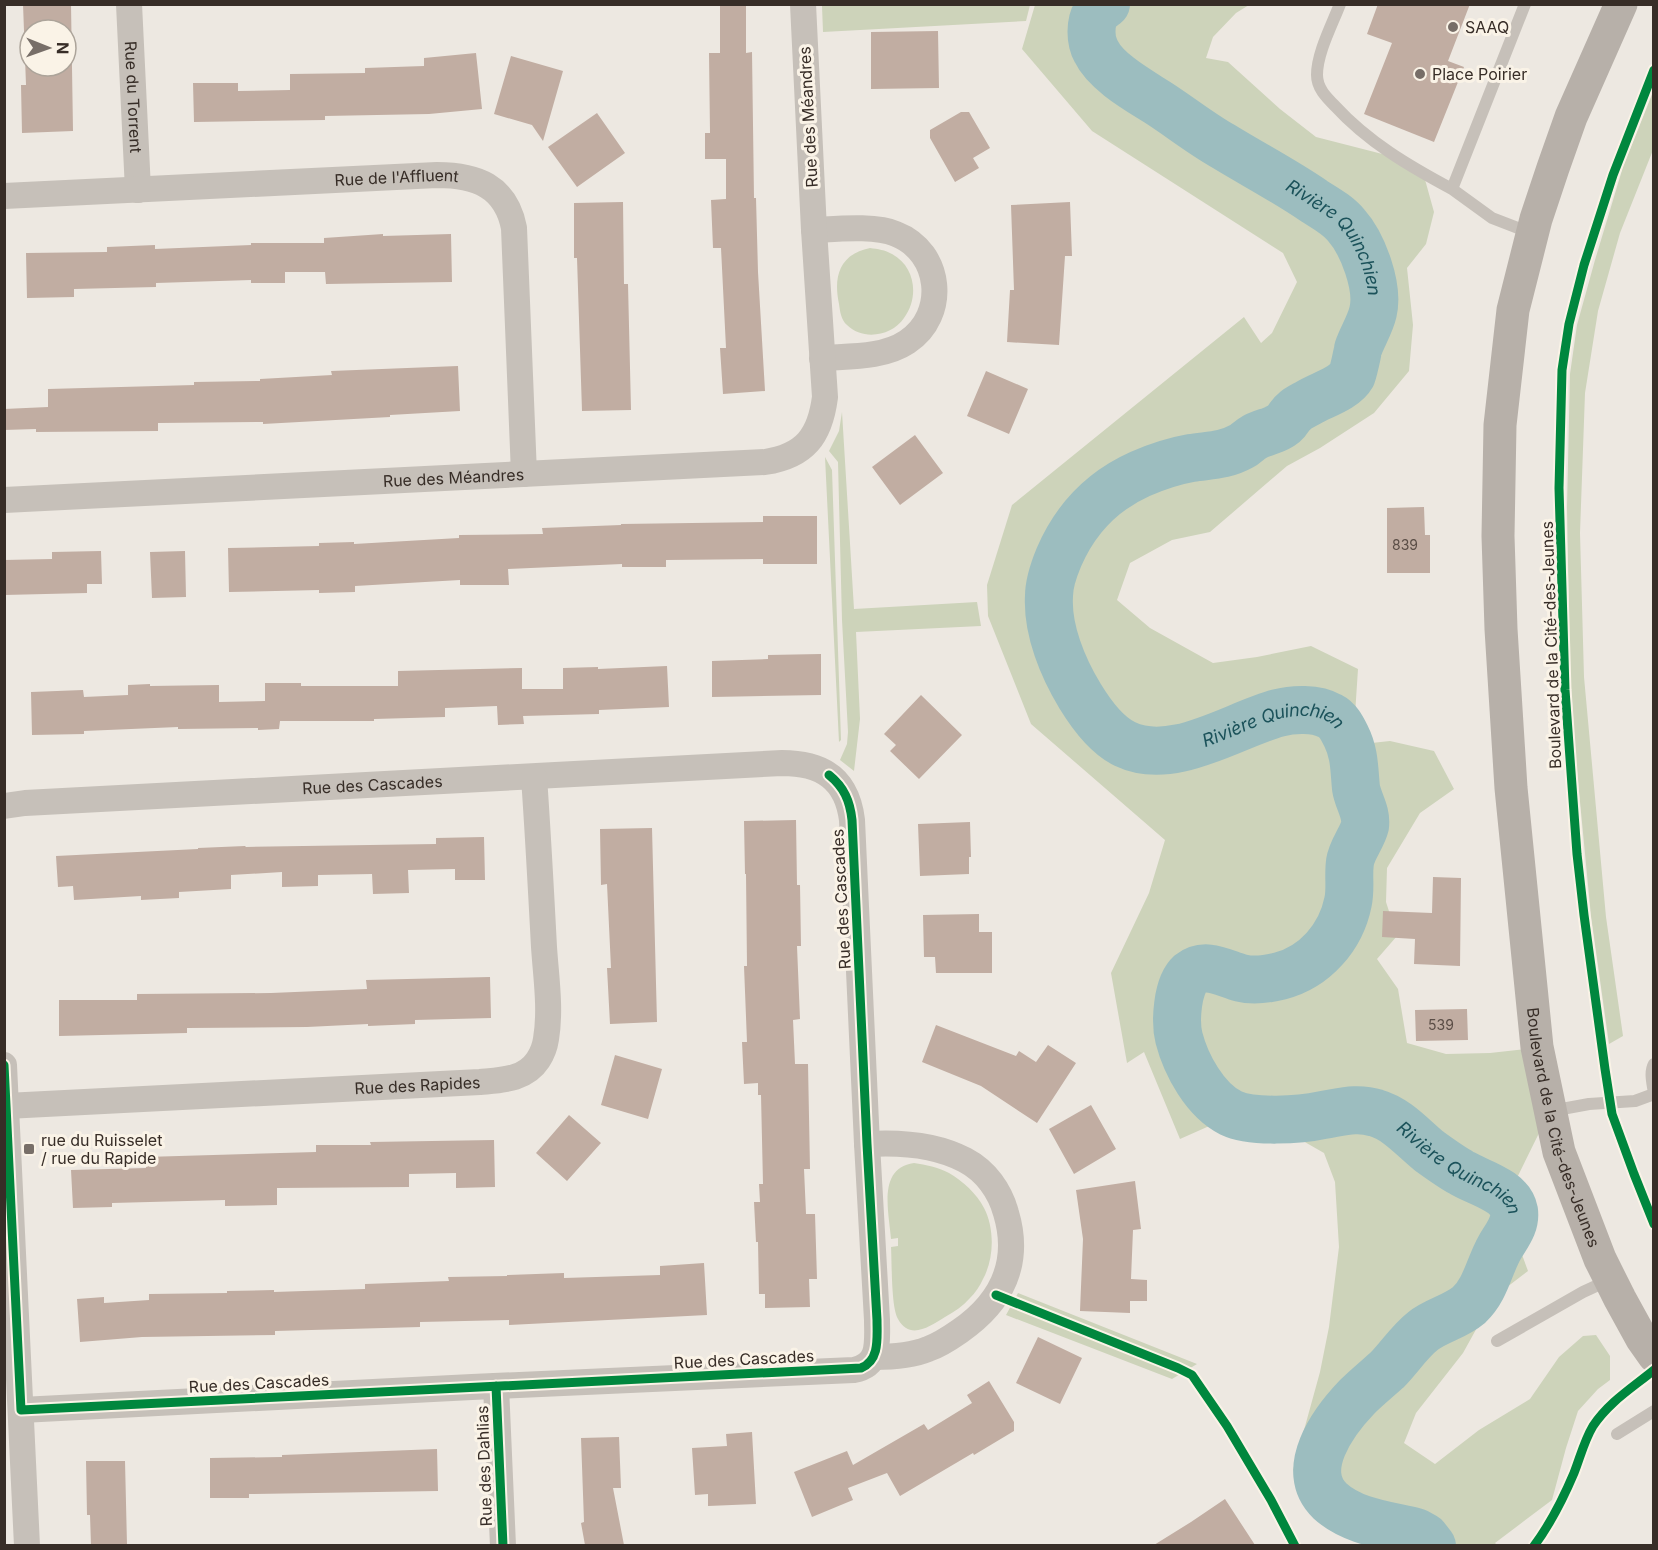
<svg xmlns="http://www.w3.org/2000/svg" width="1658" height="1550" viewBox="0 0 1658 1550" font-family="Inter,sans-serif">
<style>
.green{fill:#cdd3ba}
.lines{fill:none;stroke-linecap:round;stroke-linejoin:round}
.river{stroke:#9cbdbf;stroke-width:48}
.building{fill:#c1ada2;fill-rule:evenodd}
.lane{stroke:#c6c0b9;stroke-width:12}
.street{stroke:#c6c0b9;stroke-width:26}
.secondary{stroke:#b7b0a9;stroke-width:33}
.cycleway-casing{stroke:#faf3e7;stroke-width:13}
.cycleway{stroke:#00873e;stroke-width:9}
.poi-dot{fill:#776e68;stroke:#faf3e7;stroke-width:2}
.labels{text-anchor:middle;stroke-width:6;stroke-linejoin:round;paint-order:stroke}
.number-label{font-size:14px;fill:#5a4d46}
.poi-label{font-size:16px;fill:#372d27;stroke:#faf3e7;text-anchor:start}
.street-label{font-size:16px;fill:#372d27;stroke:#faf3e7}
.water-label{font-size:18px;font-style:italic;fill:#1b525a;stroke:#faf3e7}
</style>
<rect width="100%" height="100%" fill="#ede8e1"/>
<path class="green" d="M 868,4 L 1030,4 L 1030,5 L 1026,21 L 823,32 L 822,6 Z
M 1035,5 L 1249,5 L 1236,13 L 1213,37 L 1206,58 L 1228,62 L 1280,109 L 1316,137 L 1394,157 L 1424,176 L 1434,212 L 1426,244 L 1407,268 L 1413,325 L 1409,371 L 1374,413 L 1320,448 L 1287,466 L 1210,532 L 1172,540 L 1130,563 L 1117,600 L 1150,628 L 1213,663 L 1257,657 L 1311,646 L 1358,669 L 1353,745 L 1390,741 L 1434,751 L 1454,789 L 1420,813 L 1387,868 L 1386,902 L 1397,936 L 1377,959 L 1398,989 L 1407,1043 L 1446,1054 L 1490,1053 L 1527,1049 L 1542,1127 L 1513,1186 L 1514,1233 L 1528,1271 L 1494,1297 L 1463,1353 L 1416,1413 L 1404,1443 L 1435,1464 L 1479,1430 L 1530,1399 L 1559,1357 L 1583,1336 L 1596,1335 L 1610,1356 L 1610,1380 L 1598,1389 L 1578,1411 L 1566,1448 L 1552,1500 L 1495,1543 L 1497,1545 L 1379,1545 C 1368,1518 1346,1515 1319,1510 L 1293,1470 L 1320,1372 L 1329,1327 L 1339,1247 L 1335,1182 L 1324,1153 L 1282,1129 L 1234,1115 L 1180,1139 L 1144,1052 L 1127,1063 L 1111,973 L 1149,893 L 1165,840 L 1031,724 L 988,616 L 987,585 L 1012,505 L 1244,317 L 1261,343 L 1272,333 L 1297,282 L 1283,253 L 1092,131 L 1022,49 Z
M 1653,92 L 1653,150 L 1620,233 L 1598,311 L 1585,393 L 1580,533 L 1584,677 L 1606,917 L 1623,1036 L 1609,1044 L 1591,916 L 1576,760 L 1570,672 L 1567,507 L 1570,374 L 1577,325 L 1595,260 L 1623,167 Z
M 870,248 C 878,249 885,250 892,254 C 916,267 919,298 904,318 C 892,336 863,341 847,325 C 841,320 840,311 839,304 C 833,276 840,254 870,248 Z
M 842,412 L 854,609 L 977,602 L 981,626 L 856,632 L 860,719 L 854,771 L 840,760 L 847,744 L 848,732 L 842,620 L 838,462 L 829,451 L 839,431 Z
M 825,457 L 832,470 L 841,740 L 839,742 Z
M 914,1163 C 926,1165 938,1167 949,1173 C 963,1181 977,1194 984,1208 C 995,1229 994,1259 983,1279 C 980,1286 975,1293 970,1298 C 963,1306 954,1312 945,1317 C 930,1326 910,1341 898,1319 C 891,1307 892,1263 891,1247 L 898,1246 L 898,1238 L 891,1239 C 889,1212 877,1168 914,1163 Z
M 1018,1293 L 1197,1364 L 1172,1379 L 1006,1315 Z"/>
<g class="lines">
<path class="river" id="s1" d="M 1106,4 C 1102,7 1099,9 1096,13 C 1090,23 1090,40 1096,51 C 1106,72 1138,90 1157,102 C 1179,116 1200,133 1223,146 C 1254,165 1285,181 1314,201 C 1325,208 1338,215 1346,225 C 1363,244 1379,287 1373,312 C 1370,325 1362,337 1358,349 C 1358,351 1353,373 1352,375 C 1344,389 1321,395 1308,403 C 1304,405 1300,407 1296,410 C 1284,420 1291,421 1277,428 C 1270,432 1260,433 1253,438 C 1249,440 1246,444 1242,446 C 1224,456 1210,455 1191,458 C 1174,461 1156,467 1140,474 C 1102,491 1075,520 1059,557 C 1054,569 1049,583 1049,596 C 1047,630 1063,668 1080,696 C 1091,714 1106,735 1125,744 C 1173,767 1233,725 1278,713 C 1293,709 1316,708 1330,716 C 1338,720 1342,728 1346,736 C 1355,754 1354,769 1356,788 C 1358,801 1367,812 1365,826 C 1362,838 1352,849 1350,862 C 1348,876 1351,889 1348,902 C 1341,937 1315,967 1280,976 C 1268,979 1253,981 1241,978 C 1225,974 1206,961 1190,974 C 1177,986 1175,1022 1179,1038 C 1186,1065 1205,1100 1231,1113 C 1252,1123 1300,1120 1323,1115 C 1342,1112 1357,1107 1376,1113 C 1397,1119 1412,1137 1429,1151 C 1440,1159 1451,1167 1462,1173 C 1479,1183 1510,1190 1514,1211 C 1516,1225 1507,1235 1500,1247 C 1489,1266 1486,1289 1469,1305 C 1455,1317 1437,1320 1423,1331 C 1409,1342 1399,1358 1387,1370 C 1377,1379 1366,1388 1357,1397 C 1333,1422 1298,1470 1330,1501 C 1353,1522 1387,1525 1416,1532 L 1425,1537 L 1432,1546"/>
</g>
<path class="building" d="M 23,4 L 71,4 L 73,131 L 22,133 L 21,85 L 26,85 ZM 30,30 L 66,30 L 66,66 L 30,66 Z
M 720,4 L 746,4 L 746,53 L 752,52 L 754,198 L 756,198 L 758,272 L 765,391 L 723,394 L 720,348 L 726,348 L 721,248 L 713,248 L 711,200 L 726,199 L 726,159 L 705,159 L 705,133 L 710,133 L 709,53 L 720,53 Z
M 1378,4 L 1470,4 L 1448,61 L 1464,67 L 1434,142 L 1364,114 L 1392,43 L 1367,34 Z
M 938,31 L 939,88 L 871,89 L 871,32 Z
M 476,53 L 482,109 L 429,114 L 325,116 L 325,120 L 194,122 L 193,83 L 238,83 L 238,91 L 290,90 L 290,74 L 365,73 L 365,68 L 424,66 L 424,58 Z
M 511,56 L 563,71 L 543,141 L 532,125 L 494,114 Z
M 961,112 L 969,112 L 990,148 L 973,158 L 979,168 L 955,182 L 930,138 L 930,130 Z
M 597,113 L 625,153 L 577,187 L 548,147 Z
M 623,202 L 624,284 L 628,284 L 631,410 L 582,411 L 577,258 L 574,258 L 574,203 Z
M 1070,202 L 1072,256 L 1065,256 L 1059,345 L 1007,342 L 1010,290 L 1014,290 L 1011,205 Z
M 383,234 L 383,236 L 451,234 L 452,282 L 326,284 L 325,272 L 285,272 L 285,283 L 251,283 L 251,280 L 156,283 L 156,287 L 74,289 L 74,297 L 27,298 L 26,253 L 107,252 L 107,247 L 155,245 L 155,249 L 251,245 L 251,243 L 324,243 L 324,238 Z
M 458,366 L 460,411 L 390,415 L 390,417 L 263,424 L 263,422 L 158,423 L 158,431 L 36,432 L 36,429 L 4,430 L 4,409 L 48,407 L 48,389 L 194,385 L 194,382 L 260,381 L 260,379 L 332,375 L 331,371 Z
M 986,371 L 1028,389 L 1009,434 L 967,416 Z
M 915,435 L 943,473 L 900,505 L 872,467 Z
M 1424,507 L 1425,535 L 1430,535 L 1430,573 L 1387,573 L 1387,508 Z
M 763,516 L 817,516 L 817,564 L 763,564 L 763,559 L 666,560 L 666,567 L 622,567 L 622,564 L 508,569 L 509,585 L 460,585 L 460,580 L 355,586 L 355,592 L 319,593 L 319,590 L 229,592 L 228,548 L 319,546 L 319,543 L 354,542 L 354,544 L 459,538 L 459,535 L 543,534 L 542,528 L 621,525 L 621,524 L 763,522 Z
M 101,551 L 102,584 L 87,584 L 87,593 L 4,595 L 4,560 L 52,559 L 52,552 Z
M 185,551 L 186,597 L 152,598 L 150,552 Z
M 821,654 L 821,695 L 712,697 L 712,661 L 768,659 L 768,655 Z
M 667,666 L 669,707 L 599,710 L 599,714 L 523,716 L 524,724 L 498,725 L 497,706 L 445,708 L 445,717 L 374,719 L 374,721 L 280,721 L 279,729 L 258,730 L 258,728 L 178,729 L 178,727 L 84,731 L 84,734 L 32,735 L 31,692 L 83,690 L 84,697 L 128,695 L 128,685 L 150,684 L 150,686 L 219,685 L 219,702 L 265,701 L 265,683 L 301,683 L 301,686 L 398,686 L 398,671 L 522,668 L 522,689 L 563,689 L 563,668 L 598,667 L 598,669 Z
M 921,695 L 962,735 L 919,779 L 890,751 L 896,745 L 884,734 Z
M 796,820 L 797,885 L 800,885 L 801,946 L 797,946 L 800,1019 L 793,1020 L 795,1064 L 808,1064 L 810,1169 L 804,1169 L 806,1214 L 815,1214 L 817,1279 L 809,1279 L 810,1307 L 765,1308 L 765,1294 L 759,1294 L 758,1242 L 756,1242 L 754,1202 L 760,1202 L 759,1184 L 763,1184 L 761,1095 L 758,1095 L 758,1083 L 744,1084 L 742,1042 L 747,1042 L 744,966 L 747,966 L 746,874 L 745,874 L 744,821 Z
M 970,822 L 971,857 L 969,857 L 969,874 L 920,876 L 918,824 Z
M 652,828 L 657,1022 L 610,1024 L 607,968 L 611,968 L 607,884 L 601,885 L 600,829 Z
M 484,837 L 485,880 L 455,880 L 455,869 L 408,870 L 409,893 L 373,894 L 372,874 L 318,875 L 318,886 L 282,887 L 282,872 L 231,875 L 231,889 L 179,892 L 179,898 L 141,900 L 141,896 L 74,900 L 73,886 L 58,887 L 56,856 L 198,849 L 198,848 L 245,846 L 246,847 L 436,844 L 436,838 Z
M 1433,877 L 1461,878 L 1460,966 L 1414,964 L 1415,939 L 1382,937 L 1383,911 L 1432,913 Z
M 979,914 L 979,932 L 992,932 L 992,973 L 936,973 L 935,957 L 924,957 L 923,915 Z
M 490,977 L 491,1018 L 415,1020 L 415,1024 L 368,1026 L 368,1024 L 307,1027 L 187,1028 L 187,1033 L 59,1036 L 59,1000 L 137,1000 L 137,994 L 271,993 L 367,989 L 366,980 Z
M 1467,1009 L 1468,1040 L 1416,1041 L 1415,1010 Z
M 936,1025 L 1016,1056 L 1019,1051 L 1036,1062 L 1048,1045 L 1076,1063 L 1037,1123 L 981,1086 L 922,1062 Z
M 615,1055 L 662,1069 L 648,1119 L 601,1105 Z
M 1091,1105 L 1116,1149 L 1074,1174 L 1049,1129 Z
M 569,1115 L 601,1143 L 567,1181 L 536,1153 Z
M 494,1140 L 495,1187 L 456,1188 L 456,1173 L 409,1174 L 409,1187 L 277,1188 L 277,1205 L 225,1206 L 225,1200 L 112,1203 L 112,1207 L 73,1208 L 71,1170 L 146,1168 L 145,1157 L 316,1152 L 316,1145 L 371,1145 L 370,1142 Z
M 1135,1181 L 1141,1229 L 1133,1230 L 1131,1279 L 1147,1280 L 1147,1301 L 1130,1301 L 1130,1313 L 1080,1311 L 1083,1239 L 1076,1190 Z
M 704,1263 L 707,1315 L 509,1325 L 509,1320 L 420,1322 L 420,1327 L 275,1331 L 275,1335 L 142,1337 L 80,1342 L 77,1299 L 104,1297 L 104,1303 L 149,1300 L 149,1294 L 227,1293 L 227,1291 L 274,1290 L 274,1292 L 365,1289 L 365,1284 L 449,1281 L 448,1277 L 507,1276 L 507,1275 L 564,1273 L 564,1278 L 660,1275 L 660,1266 Z
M 1038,1337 L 1082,1358 L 1060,1404 L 1016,1383 Z
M 989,1381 L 1014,1422 L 1014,1431 L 974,1455 L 973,1453 L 900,1496 L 887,1473 L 848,1488 L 853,1500 L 812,1517 L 794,1472 L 847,1451 L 853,1465 L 924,1424 L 928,1430 L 972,1403 L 967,1395 Z
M 752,1432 L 756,1504 L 708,1506 L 708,1494 L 695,1495 L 692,1448 L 727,1446 L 726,1434 Z
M 619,1437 L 621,1488 L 613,1488 L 624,1545 L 585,1545 L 581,1523 L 584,1522 L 581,1438 Z
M 437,1449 L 438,1491 L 249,1494 L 249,1498 L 210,1498 L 210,1458 L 282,1457 L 282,1455 Z
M 86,1461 L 125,1461 L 127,1545 L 91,1545 L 90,1515 L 87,1515 Z
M 1225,1499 L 1255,1545 L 1154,1545 L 1191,1522 Z"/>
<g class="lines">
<path class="lane" d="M 1340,4 C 1332,25 1317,53 1317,75 C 1317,88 1326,97 1335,106 C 1368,142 1409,166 1452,189
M 1525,4 L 1452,189 L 1492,218 L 1531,233
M 1551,1111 L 1589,1104 L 1635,1101 L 1654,1094 C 1653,1084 1649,1073 1654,1064
M 1497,1341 L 1583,1292 L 1609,1280
M 1617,1434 L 1654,1411"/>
<g class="street">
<path id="s2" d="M 129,4 L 138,190"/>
<path id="s3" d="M 4,196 L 437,175 C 476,175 506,186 514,228 L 524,474"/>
<path d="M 814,230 C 836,229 876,225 896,234 C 942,252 948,315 907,342 C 883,358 849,356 822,358"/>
<path id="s4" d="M 4,500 L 765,462 C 805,456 820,436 825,397 L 814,230 L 803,4"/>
<path id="s5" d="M 4,806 L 25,803 L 782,763 C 822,763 847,779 852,820 L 867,1144 L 877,1320 C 877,1341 881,1365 854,1370 L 472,1387 L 21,1410"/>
<path d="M 4,1065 L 27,1546"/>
<path id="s6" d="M 6,1106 L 480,1082 C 501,1080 525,1080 538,1060 C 542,1054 545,1046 546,1039 C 551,1009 546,977 544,947 C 541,890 538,834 534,777"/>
<path d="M 867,1144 C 900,1142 935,1144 965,1160 C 986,1171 1000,1191 1006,1213 C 1021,1263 1002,1302 960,1331 C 950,1338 940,1345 928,1349 C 911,1356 892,1357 874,1357"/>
<path d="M 496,1386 L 503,1546"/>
</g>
<path class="secondary" id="s7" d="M 1621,4 L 1571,117 L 1553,168 L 1536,219 L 1513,310 L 1500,425 L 1498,536 L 1501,629 L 1511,788 L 1537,1047 L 1559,1152 L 1600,1259 L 1620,1299 L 1642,1339 L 1654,1356"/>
<defs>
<path id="cycleway" d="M 1654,70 L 1613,175 L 1584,265 L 1569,324 L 1562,370 L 1559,488 L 1565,690 L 1577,854 L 1584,915 L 1605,1069 L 1612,1114 L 1634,1174 L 1654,1224
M 4,1065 L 21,1410 L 861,1368 C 880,1360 877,1338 877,1320 L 867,1144 L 852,820 C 850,801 844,787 829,775
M 996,1295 L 1178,1368 L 1192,1375 L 1227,1426 L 1271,1500 L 1295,1546
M 496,1386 L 503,1546
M 1534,1546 C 1551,1523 1563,1499 1574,1473 C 1580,1458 1584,1441 1593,1426 C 1609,1402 1632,1388 1654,1370"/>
</defs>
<use href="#cycleway" class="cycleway-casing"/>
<use href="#cycleway" class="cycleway"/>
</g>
<g class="poi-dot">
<circle cx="1453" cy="27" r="6"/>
<circle cx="1420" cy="74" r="6"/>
<rect x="23" y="1143" width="12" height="12" rx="3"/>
</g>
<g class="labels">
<g class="number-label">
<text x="1405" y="550">839</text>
<text x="1441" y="1030">539</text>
</g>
<g class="poi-label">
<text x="1465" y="33">SAAQ</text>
<text x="1432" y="80">Place Poirier</text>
<text x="41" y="1146">rue du Ruisselet<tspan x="41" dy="18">/ rue du Rapide</tspan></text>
</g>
<g class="street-label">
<text dy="6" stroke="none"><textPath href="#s2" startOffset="93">Rue du Torrent</textPath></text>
<text transform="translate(808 117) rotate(-93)" y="6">Rue des Méandres</text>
<text dy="6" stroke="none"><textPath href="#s3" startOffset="393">Rue de l'Affluent</textPath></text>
<text dy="6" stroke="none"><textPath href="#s4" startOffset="450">Rue des Méandres</textPath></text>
<text transform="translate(1551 645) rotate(-92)" y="6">Boulevard de la Cité-des-Jeunes</text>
<text dy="6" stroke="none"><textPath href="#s5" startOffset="369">Rue des Cascades</textPath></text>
<text transform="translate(841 899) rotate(-93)" y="6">Rue des Cascades</text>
<text dy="6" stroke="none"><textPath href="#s6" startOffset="412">Rue des Rapides</textPath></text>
<text dy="6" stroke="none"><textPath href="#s7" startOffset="1149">Boulevard de la Cité-des-Jeunes</textPath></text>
<text transform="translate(744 1359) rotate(-3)" y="6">Rue des Cascades</text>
<text transform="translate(259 1383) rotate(-3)" y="6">Rue des Cascades</text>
<text transform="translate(484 1466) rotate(-92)" y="6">Rue des Dahlias</text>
</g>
<g class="water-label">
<text dy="6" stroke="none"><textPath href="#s1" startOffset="362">Rivière Quinchien</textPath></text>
<text dy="6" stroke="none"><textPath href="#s1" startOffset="1245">Rivière Quinchien</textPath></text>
<text dy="6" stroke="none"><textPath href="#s1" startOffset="2109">Rivière Quinchien</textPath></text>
</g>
</g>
<rect width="1658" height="1550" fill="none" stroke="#372d27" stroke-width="12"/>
<g transform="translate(48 48) rotate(91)"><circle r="28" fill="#faf3e7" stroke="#aca49a" stroke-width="1.5"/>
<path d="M0-4.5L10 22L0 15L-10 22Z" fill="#776e68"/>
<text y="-9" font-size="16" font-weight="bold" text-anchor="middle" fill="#372d27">N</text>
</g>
</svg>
